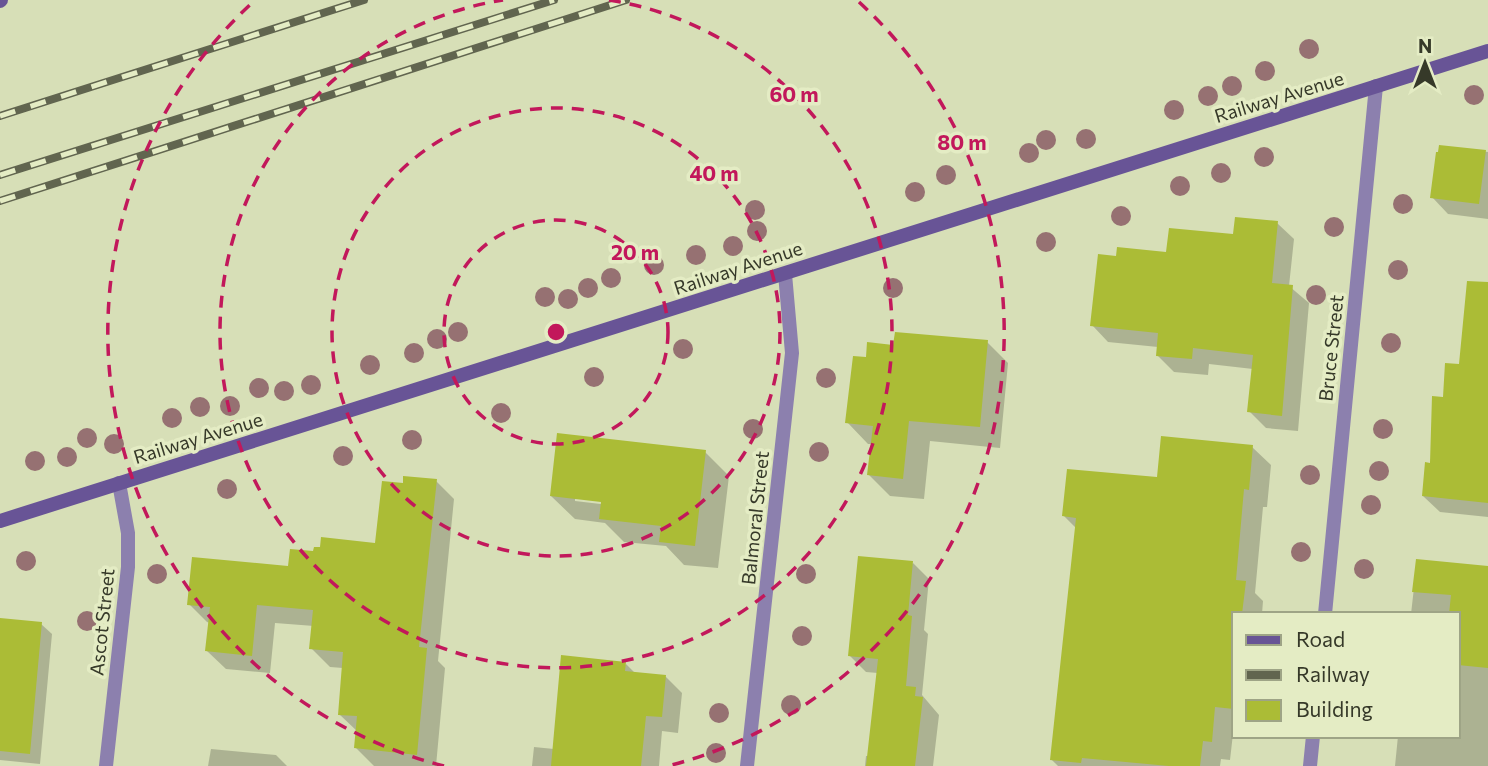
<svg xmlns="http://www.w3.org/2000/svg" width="1488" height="766" viewBox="0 0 1488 766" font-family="Commissioner,sans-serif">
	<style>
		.shadow { fill: #0003; fill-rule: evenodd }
		.building { fill: #abbc36 }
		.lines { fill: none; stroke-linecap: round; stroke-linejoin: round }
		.street { stroke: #8c80ae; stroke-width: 14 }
		.secondary { stroke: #685496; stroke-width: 14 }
		.rail-casing { stroke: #61654f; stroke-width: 8 }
		.rail { stroke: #e4ecc4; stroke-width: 5; stroke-dasharray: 16; stroke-linecap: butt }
		.tree { fill: #967172 }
		.ring { fill: none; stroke: #c2185b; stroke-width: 3.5; stroke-dasharray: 12 9 }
		.labels { text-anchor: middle; stroke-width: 7; stroke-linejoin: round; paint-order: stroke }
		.street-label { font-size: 19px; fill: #363929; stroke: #e4ecc4 }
		.centre { fill: #c2185b; stroke: #e4ecc4; stroke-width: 3.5 }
		.ring-label { font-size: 21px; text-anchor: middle; font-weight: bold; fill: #c2185b; stroke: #e4ecc4; stroke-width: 7; stroke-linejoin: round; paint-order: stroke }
	</style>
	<rect width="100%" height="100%" fill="#d7dfb7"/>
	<g class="shadow">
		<path d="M1441,146L1488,152V219L1448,214L1432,197Z"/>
		<path d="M1277,223L1294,239L1289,286L1309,303L1298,431L1266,428L1249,411L1253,369L1209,364L1208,375L1174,372L1157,355L1158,347L1108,342L1092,325L1118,258L1168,254Z"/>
		<path d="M1488,340V517L1440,512L1423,496L1444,398L1460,366Z"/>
		<path d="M987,342L1008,363L1000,448L930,441L924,499L890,496L869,475L873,444H868L847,422L867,359L895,347Z"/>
		<path d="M1252,447L1271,465L1267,507H1263L1255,593L1263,601L1262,614H1234V725L1230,760L1221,759L1220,766H1058L1051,759L1076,528L1064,516L1159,479Z"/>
		<path d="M705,452L729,476L718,568L684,565L666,546L624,542L605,523L575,519L551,496ZM575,497L610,501L609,505L575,501Z"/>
		<path d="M436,481L454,499L438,661L445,668L436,766H374L356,748L358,732L339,714L343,668L330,667L311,648L314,626L275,623L270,673L226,669L207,651L210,623L207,622L189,604L290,568L315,553L377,544L404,485Z"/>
		<path d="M1417,561L1488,568V766H1395L1398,736H1458V614H1411Z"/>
		<path d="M913,563L929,579L924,630L928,634L922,695L939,715L933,766H865L866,756H869L878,673L866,672L850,656Z"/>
		<path d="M0,620L41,624L52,634L40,764L0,760Z"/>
		<path d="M626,664L636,674L666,677L682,693L678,733L662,731L659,766H532L534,747L554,749Z"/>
		<path d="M211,749L276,755L287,766H208Z"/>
	</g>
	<g class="building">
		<path d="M1439,145L1486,150L1479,204L1430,198L1436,152H1438Z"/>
		<path d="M1235,217L1278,221L1272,283L1293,285L1282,416L1247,412L1253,355L1193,348L1192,359L1156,356L1158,333L1090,326L1098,254L1116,256L1117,247L1166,252L1169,228L1233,234Z"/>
		<path d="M1467,281L1488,282V503L1422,496L1425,462L1430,463L1432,396L1443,397L1445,363L1459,364Z"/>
		<path d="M895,332L988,340L980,427L909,421L903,479L867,475L873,426L845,423L853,356L866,357L867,342L893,345Z"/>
		<path d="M557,433L706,450L695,546L659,542L661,526L599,519L601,502L550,496Z"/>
		<path d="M1161,436L1253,445L1249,490L1244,489L1236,580L1246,581L1242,614H1234V709L1215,707L1212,742L1203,741L1200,766H1169L1082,758L1081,763L1050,760L1076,518L1062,516L1067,469L1157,477Z"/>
		<path d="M403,476L437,479L419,647L427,648L417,755L354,748L357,716L338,715L343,652L309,649L313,610L257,605L252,656L205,651L210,607L187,605L192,557L288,566L290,549L313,551L314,547H320L321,537L375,543L382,481L403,483Z"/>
		<path d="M858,556L913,561L908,615L912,616L906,686L916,687L915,696L923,697L915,766H866L878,659L848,656Z"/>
		<path d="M1416,559L1488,566V668L1458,665V614H1449L1451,595L1412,592Z"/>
		<path d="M0,618L42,622L30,754L0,751Z"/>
		<path d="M561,655L626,662L625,671L666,675L662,717L646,716L641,766H551Z"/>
	</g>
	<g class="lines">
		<g class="street">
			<path d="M1325,614L1376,86"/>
			<path d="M106,766L128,567V533L119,483"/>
			<path d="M747,766L792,353L785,274"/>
			<path d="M1310,766L1313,736"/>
		</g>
		<g class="secondary">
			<path d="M0,1L1,0"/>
			<path d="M0,521L1488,51"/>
		</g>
		<g class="rail-casing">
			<g id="rail">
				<path d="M0,116L364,0"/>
				<path d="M0,175L554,0"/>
				<path d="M0,201L626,0"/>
			</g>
		</g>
		<use href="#rail" class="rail"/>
	</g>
	<g class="tree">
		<circle cx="1309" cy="49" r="10"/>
		<circle cx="1265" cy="71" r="10"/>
		<circle cx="1232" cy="86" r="10"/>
		<circle cx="1474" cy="95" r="10"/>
		<circle cx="1208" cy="96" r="10"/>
		<circle cx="1174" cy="110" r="10"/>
		<circle cx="1086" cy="139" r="10"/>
		<circle cx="1046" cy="140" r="10"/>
		<circle cx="1029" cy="153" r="10"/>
		<circle cx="1264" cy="157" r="10"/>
		<circle cx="1221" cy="173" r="10"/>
		<circle cx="946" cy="175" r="10"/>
		<circle cx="1180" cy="186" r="10"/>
		<circle cx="915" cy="192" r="10"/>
		<circle cx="1403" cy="204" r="10"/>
		<circle cx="755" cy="210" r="10"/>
		<circle cx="1121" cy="216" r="10"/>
		<circle cx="1334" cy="227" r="10"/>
		<circle cx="757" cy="231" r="10"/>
		<circle cx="1046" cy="242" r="10"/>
		<circle cx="733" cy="246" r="10"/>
		<circle cx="696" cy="255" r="10"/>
		<circle cx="654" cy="265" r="10"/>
		<circle cx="1398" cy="270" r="10"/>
		<circle cx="611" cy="278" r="10"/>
		<circle cx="588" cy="288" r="10"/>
		<circle cx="893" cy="288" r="10"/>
		<circle cx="1316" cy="295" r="10"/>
		<circle cx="545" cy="297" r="10"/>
		<circle cx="568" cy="299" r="10"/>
		<circle cx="458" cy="332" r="10"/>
		<circle cx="437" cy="339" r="10"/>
		<circle cx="1391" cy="343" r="10"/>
		<circle cx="683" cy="349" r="10"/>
		<circle cx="414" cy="353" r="10"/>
		<circle cx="370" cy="365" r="10"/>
		<circle cx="594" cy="377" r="10"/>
		<circle cx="826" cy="378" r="10"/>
		<circle cx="311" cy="385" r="10"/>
		<circle cx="259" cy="388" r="10"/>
		<circle cx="284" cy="391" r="10"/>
		<circle cx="230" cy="406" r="10"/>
		<circle cx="200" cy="407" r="10"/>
		<circle cx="501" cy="413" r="10"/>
		<circle cx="172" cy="418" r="10"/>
		<circle cx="753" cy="429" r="10"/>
		<circle cx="1383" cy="429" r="10"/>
		<circle cx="87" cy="438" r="10"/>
		<circle cx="412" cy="440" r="10"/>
		<circle cx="114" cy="444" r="10"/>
		<circle cx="819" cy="452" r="10"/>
		<circle cx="343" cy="456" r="10"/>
		<circle cx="67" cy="457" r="10"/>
		<circle cx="35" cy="461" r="10"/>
		<circle cx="1379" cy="471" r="10"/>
		<circle cx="1310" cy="475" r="10"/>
		<circle cx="227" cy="489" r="10"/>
		<circle cx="1371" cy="505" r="10"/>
		<circle cx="1301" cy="552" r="10"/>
		<circle cx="26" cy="561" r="10"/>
		<circle cx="1364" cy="569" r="10"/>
		<circle cx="157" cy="574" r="10"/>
		<circle cx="806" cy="574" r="10"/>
		<circle cx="87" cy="621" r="10"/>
		<circle cx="802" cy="636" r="10"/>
		<circle cx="791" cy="705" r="10"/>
		<circle cx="719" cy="713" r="10"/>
		<circle cx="716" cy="753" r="10"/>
	</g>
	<g class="ring">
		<circle cx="556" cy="332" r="112"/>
		<circle cx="556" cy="332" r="224"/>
		<path d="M609 0A336 336 0 1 1 503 0"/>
		<path d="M444 766A448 448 0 0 1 253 2M859 2A448 448 0 0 1 668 766"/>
	</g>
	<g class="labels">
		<g class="street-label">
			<text transform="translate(1279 97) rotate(-17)" y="7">Railway Avenue</text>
			<text transform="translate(738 268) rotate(-18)" y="7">Railway Avenue</text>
			<text transform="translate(1331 348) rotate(-84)" y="7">Bruce Street</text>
			<text transform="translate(198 438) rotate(-17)" y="7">Railway Avenue</text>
			<text transform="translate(755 518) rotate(-84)" y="7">Balmoral Street</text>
			<text transform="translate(102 622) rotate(-84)" y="7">Ascot Street</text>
		</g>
	</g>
	<circle cx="556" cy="332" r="10" class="centre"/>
	<g class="ring-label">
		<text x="794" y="102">60 m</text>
		<text x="962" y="150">80 m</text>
		<text x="714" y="181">40 m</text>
		<text x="635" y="260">20 m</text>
	</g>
	<rect x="1232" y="612" width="228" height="126" fill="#e4ecc4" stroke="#9ea486" stroke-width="2"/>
	<rect x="1246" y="635" width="35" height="10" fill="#685496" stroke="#9ea486" stroke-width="2"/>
	<text x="1296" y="647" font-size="21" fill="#363929">Road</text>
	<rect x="1246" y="670" width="35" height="10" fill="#61654f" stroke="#9ea486" stroke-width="2"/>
	<text x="1296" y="682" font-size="21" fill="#363929">Railway</text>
	<rect x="1246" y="700" width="35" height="21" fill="#abbc36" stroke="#9ea486" stroke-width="2"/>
	<text x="1296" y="717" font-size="21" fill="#363929">Building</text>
	<g transform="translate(1425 63)" stroke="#e4ecc4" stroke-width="5" paint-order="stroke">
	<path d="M0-5L12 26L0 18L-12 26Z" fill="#363929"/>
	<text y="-10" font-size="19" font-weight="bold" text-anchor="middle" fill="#363929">N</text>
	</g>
</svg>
